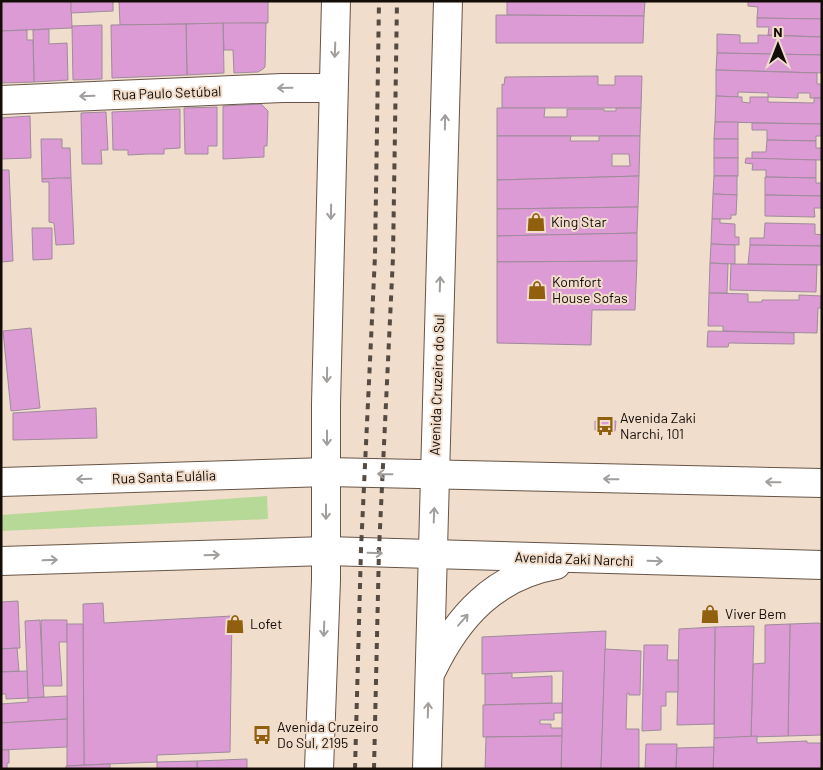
<svg xmlns="http://www.w3.org/2000/svg" width="823" height="770" viewBox="0 0 823 770" font-family="Barlow,sans-serif">
	<style>
		.green { fill: #b7d998 }
		.building { fill: #dc9bd4; stroke: #9e8b9b; fill-rule: evenodd }
		.lines { fill: none; stroke-linecap: round; stroke-linejoin: round }
		.street-casing { stroke: #665546; stroke-width: 30 }
		.primary-casing { stroke: #665546; stroke-width: 30 }
		.street { stroke: #fff; stroke-width: 28 }
		.primary { stroke: #fff; stroke-width: 28 }
		.rail { stroke: #564b42; stroke-width: 4; stroke-dasharray: 6 6; stroke-linecap: butt }
		.oneway { stroke: #a19e9c }
		.labels { text-anchor: middle; stroke-width: 4; stroke-linejoin: round; paint-order: stroke }
		.street-label { font-size: 14px; fill: #130c07; stroke: #f1ddcc }
		.poi-label { font-size: 14px; fill: #130c07; stroke: #f1ddcc; text-anchor: start }
	</style>
	<rect width="100%" height="100%" fill="#f1ddcc"/>
	<path class="green" d="M267,496L268,519L1,531V515Z"/>
	<g class="building">
		<path d="M1,1H71L72,28L1,31Z"/>
		<path d="M71,1H113V11L71,13Z"/>
		<path d="M119,1H268V23L120,25Z"/>
		<path d="M507,1H645L644,16L507,15Z"/>
		<path d="M748,1H822V19L757,18L758,7L748,6Z"/>
		<path d="M496,15L644,16L643,43H496Z"/>
		<path d="M757,18L822,19V37L768,35L769,27H757Z"/>
		<path d="M223,23H266L265,67L263,69L258,72L234,73L233,50H224Z"/>
		<path d="M223,23L224,73L187,75L186,24Z"/>
		<path d="M186,24L187,75L112,78L111,25Z"/>
		<path d="M102,25V79L73,80L72,26Z"/>
		<path d="M49,29V44L67,43L68,80L34,82L33,30Z"/>
		<path d="M27,30V40H33L34,82L1,83V31Z"/>
		<path d="M717,34L740,35V43H758V35L822,37V55L717,53Z"/>
		<path d="M717,53L822,55V73L716,70Z"/>
		<path d="M716,70L817,73V84H822V98H810V93H798V98L768,97V93L738,92V97L716,96Z"/>
		<path d="M598,76V85H615V76H642L641,108H502V84L504,85L505,77Z"/>
		<path d="M716,96L742,97V102L750,103V97H768V102L814,103V98H822V124L715,122Z"/>
		<path d="M261,104L268,111L267,146H264V157L223,159V106Z"/>
		<path d="M217,107V146H208V154H185L184,108Z"/>
		<path d="M497,108H545L544,117H567V109H604V111H616V108H641L640,136H497Z"/>
		<path d="M180,109V148L164,149V154H147L128,155V150H113L112,112Z"/>
		<path d="M106,112L108,150H101L102,164H82L81,113Z"/>
		<path d="M30,116L31,158L1,159V118Z"/>
		<path d="M715,122H738V139H714Z"/>
		<path d="M752,123L822,124V136H816V141L767,140V130H752Z"/>
		<path d="M497,136H571L570,141H599V136H640L639,176L497,180ZM612,154H629L630,166H612Z"/>
		<path d="M41,139H62V148H70L71,178L42,179Z"/>
		<rect x="714" y="139" width="24" height="19"/>
		<path d="M767,140L816,141V148H822V160L752,159V152H766Z"/>
		<rect x="714" y="158" width="24" height="18"/>
		<path d="M746,158L816,160V178L766,177V170H752L753,164L745,163Z"/>
		<path d="M1,170H9L13,261L1,262Z"/>
		<path d="M639,176L638,207L497,209V180Z"/>
		<path d="M714,176H737V195L713,194Z"/>
		<path d="M765,177L816,178V183H822V196L765,195Z"/>
		<path d="M58,178H71L74,244L56,245L54,223L49,222V182H42V179Z"/>
		<path d="M713,194L737,195L736,215H731V219H712Z"/>
		<path d="M765,195L822,196V208H814L815,217L765,216Z"/>
		<path d="M638,207L637,233L497,236V209Z"/>
		<path d="M712,219H720V223L735,224V237H739V245L711,244Z"/>
		<path d="M765,223L815,224V234L822,235V246L750,245V238H764Z"/>
		<path d="M32,228H52V259L33,260Z"/>
		<path d="M637,233V261L497,262V236Z"/>
		<path d="M711,244L735,245V264L710,263Z"/>
		<path d="M750,245L822,246V265L748,264Z"/>
		<path d="M637,261L635,310H592L591,345L497,343V262Z"/>
		<path d="M710,263L728,264L727,293H709Z"/>
		<path d="M731,264L817,265L816,292L730,290Z"/>
		<path d="M709,293L748,294V302H762V300H799V295L822,296L821,308H818L817,333L723,331V326H708Z"/>
		<path d="M31,328L40,408L11,411L3,331Z"/>
		<path d="M708,331L794,333V344L729,343L728,347H707Z"/>
		<path d="M96,408L97,438L13,440V413Z"/>
		<path d="M595,421H616L615,431L595,430Z"/>
		<path d="M18,601L20,648L1,649V602Z"/>
		<path d="M103,603L104,623L232,616L230,752L157,755V762L84,765L83,604Z"/>
		<path d="M40,620L44,697L28,698L25,621Z"/>
		<path d="M41,620H67V642H59L62,686H43Z"/>
		<path d="M819,623L822,625V735L788,736L790,624Z"/>
		<path d="M67,624H83L84,765L67,766Z"/>
		<path d="M790,624L788,736L751,737L753,664L765,663V625Z"/>
		<path d="M754,626L751,737L714,738L715,627Z"/>
		<path d="M715,627L714,724L677,725L679,629Z"/>
		<path d="M606,631L601,769H561L563,671L482,674V637Z"/>
		<path d="M644,645H668L667,660H678V692H666V706H661V730L642,731Z"/>
		<path d="M17,648L19,671L1,672V649Z"/>
		<path d="M605,649L641,651L640,695H629V693H627L626,729H639V769H601Z"/>
		<path d="M27,671L28,698L6,699V694H1V672Z"/>
		<path d="M512,673V678L552,676V703L485,705V674Z"/>
		<path d="M67,696V719L1,723V704L28,702V698Z"/>
		<path d="M562,703V713H554V720H540V724H551V728H562V736L483,737V705Z"/>
		<path d="M67,719V747L1,750V723Z"/>
		<path d="M562,736L561,769H485L486,737Z"/>
		<path d="M757,736V743L807,741V743H822V769H713L714,738Z"/>
		<path d="M646,744H677L676,769H645Z"/>
		<path d="M714,747L713,769H676L677,748Z"/>
		<path d="M1,750H9V763H7V769H1Z"/>
		<path d="M247,759V769H197V761Z"/>
		<path d="M197,761V769H157V762Z"/>
		<path d="M110,764V769H66V766Z"/>
	</g>
	<g class="lines">
		<g class="street-casing">
			<path id="street" d="M1,100L282,88H333"/>
		</g>
		<g class="primary-casing">
			<g id="primary">
				<path d="M1,482L327,472L822,483"/>
				<path d="M1,561L326,551L822,565"/>
				<path d="M432,670C458,616 495,576 556,565"/>
				<path d="M319,769L326,580V404L336,1"/>
				<path d="M427,769L448,1"/>
			</g>
		</g>
		<use href="#street" class="street"/>
		<use href="#primary" class="primary"/>
		<g class="rail">
			<path d="M355,769L361,549L375,256L379,1"/>
			<path d="M374,769L379,549L393,257L397,1"/>
		</g>
	</g>
	<defs><path id="oneway-shaft" d="M-6 0H5M1.5-3L5.5 0L1.5 3" fill="none" stroke-width="1.6" stroke-linecap="round" stroke-linejoin="round" transform="scale(1.25)"/></defs>
	<g class="oneway">
		<use href="#oneway-shaft" transform="translate(335 50) rotate(92)"/>
		<use href="#oneway-shaft" transform="translate(285 88) rotate(179)"/>
		<use href="#oneway-shaft" transform="translate(87 96) rotate(178)"/>
		<use href="#oneway-shaft" transform="translate(445 122) rotate(-89)"/>
		<use href="#oneway-shaft" transform="translate(331 212) rotate(91)"/>
		<use href="#oneway-shaft" transform="translate(440 284) rotate(-88)"/>
		<use href="#oneway-shaft" transform="translate(327 375) rotate(91)"/>
		<use href="#oneway-shaft" transform="translate(327 438) rotate(90)"/>
		<use href="#oneway-shaft" transform="translate(385 474) rotate(-179)"/>
		<use href="#oneway-shaft" transform="translate(84 479) rotate(178)"/>
		<use href="#oneway-shaft" transform="translate(611 479) rotate(-179)"/>
		<use href="#oneway-shaft" transform="translate(773 482) rotate(-179)"/>
		<use href="#oneway-shaft" transform="translate(326 512) rotate(90)"/>
		<use href="#oneway-shaft" transform="translate(434 515) rotate(-88)"/>
		<use href="#oneway-shaft" transform="translate(375 553) rotate(2)"/>
		<use href="#oneway-shaft" transform="translate(212 555) rotate(-2)"/>
		<use href="#oneway-shaft" transform="translate(50 560) rotate(-2)"/>
		<use href="#oneway-shaft" transform="translate(655 561) rotate(2)"/>
		<use href="#oneway-shaft" transform="translate(463 620) rotate(-49)"/>
		<use href="#oneway-shaft" transform="translate(324 629) rotate(92)"/>
		<use href="#oneway-shaft" transform="translate(428 710) rotate(-88)"/>
	</g>
	<defs>
		<g id="shop-bare" transform="scale(1.5)"><path d="M-5-2.5h2.3a2.7 3.5 0 0 1 5.4 0H5L5.5 6h-11ZM-1.5-2.5h3a1.5 2.3 0 0 0-3 0Z" fill="#91600e" stroke="#f1ddcc" stroke-width="2.5" paint-order="stroke"/></g>
		<g id="bus-bare" transform="scale(1.5)"><path d="M-5-6H5V4H4V6H2V4H-2V6H-4V4H-5ZM-3.5-4V0h7V-4ZM-3.5 1.2v1.5H-2V1.2ZM2 1.2v1.5H3.5V1.2Z" fill="#91600e" stroke="#f1ddcc" stroke-width="2.5" paint-order="stroke"/></g>
	</defs>
	<g fill-rule="evenodd">
		<use href="#shop-bare" x="536" y="222"/>
		<use href="#shop-bare" x="537" y="290"/>
		<use href="#bus-bare" x="605" y="426"/>
		<use href="#shop-bare" x="710" y="614"/>
		<use href="#shop-bare" x="235" y="624"/>
		<use href="#bus-bare" x="262" y="735"/>
	</g>
	<g class="labels">
		<g class="street-label">
			<text transform="translate(167 93) rotate(-2)" y="5">Rua Paulo Setúbal</text>
			<text transform="translate(437 385) rotate(-88)" y="5">Avenida Cruzeiro do Sul</text>
			<text transform="translate(164 477) rotate(-2)" y="5">Rua Santa Eulália</text>
			<text transform="translate(574 559) rotate(2)" y="5">Avenida Zaki Narchi</text>
		</g>
		<g class="poi-label">
			<text x="551" y="227">King Star</text>
			<text x="552" y="287">Komfort<tspan x="552" dy="16">House Sofas</tspan></text>
			<text x="620" y="423">Avenida Zaki<tspan x="620" dy="16">Narchi, 101</tspan></text>
			<text x="725" y="619">Viver Bem</text>
			<text x="250" y="629">Lofet</text>
			<text x="277" y="732">Avenida Cruzeiro<tspan x="277" dy="16">Do Sul, 2195</tspan></text>
		</g>
	</g>
	<rect width="823" height="770" fill="none" stroke="#130c07" stroke-width="5"/>
	<g transform="translate(778 45)" stroke="#f1ddcc" stroke-width="4" paint-order="stroke">
	<path d="M0-4L9 19L0 12L-9 19Z" fill="#130c07"/>
	<text y="-8" font-size="14" font-weight="bold" text-anchor="middle" fill="#130c07">N</text>
	</g>
</svg>
